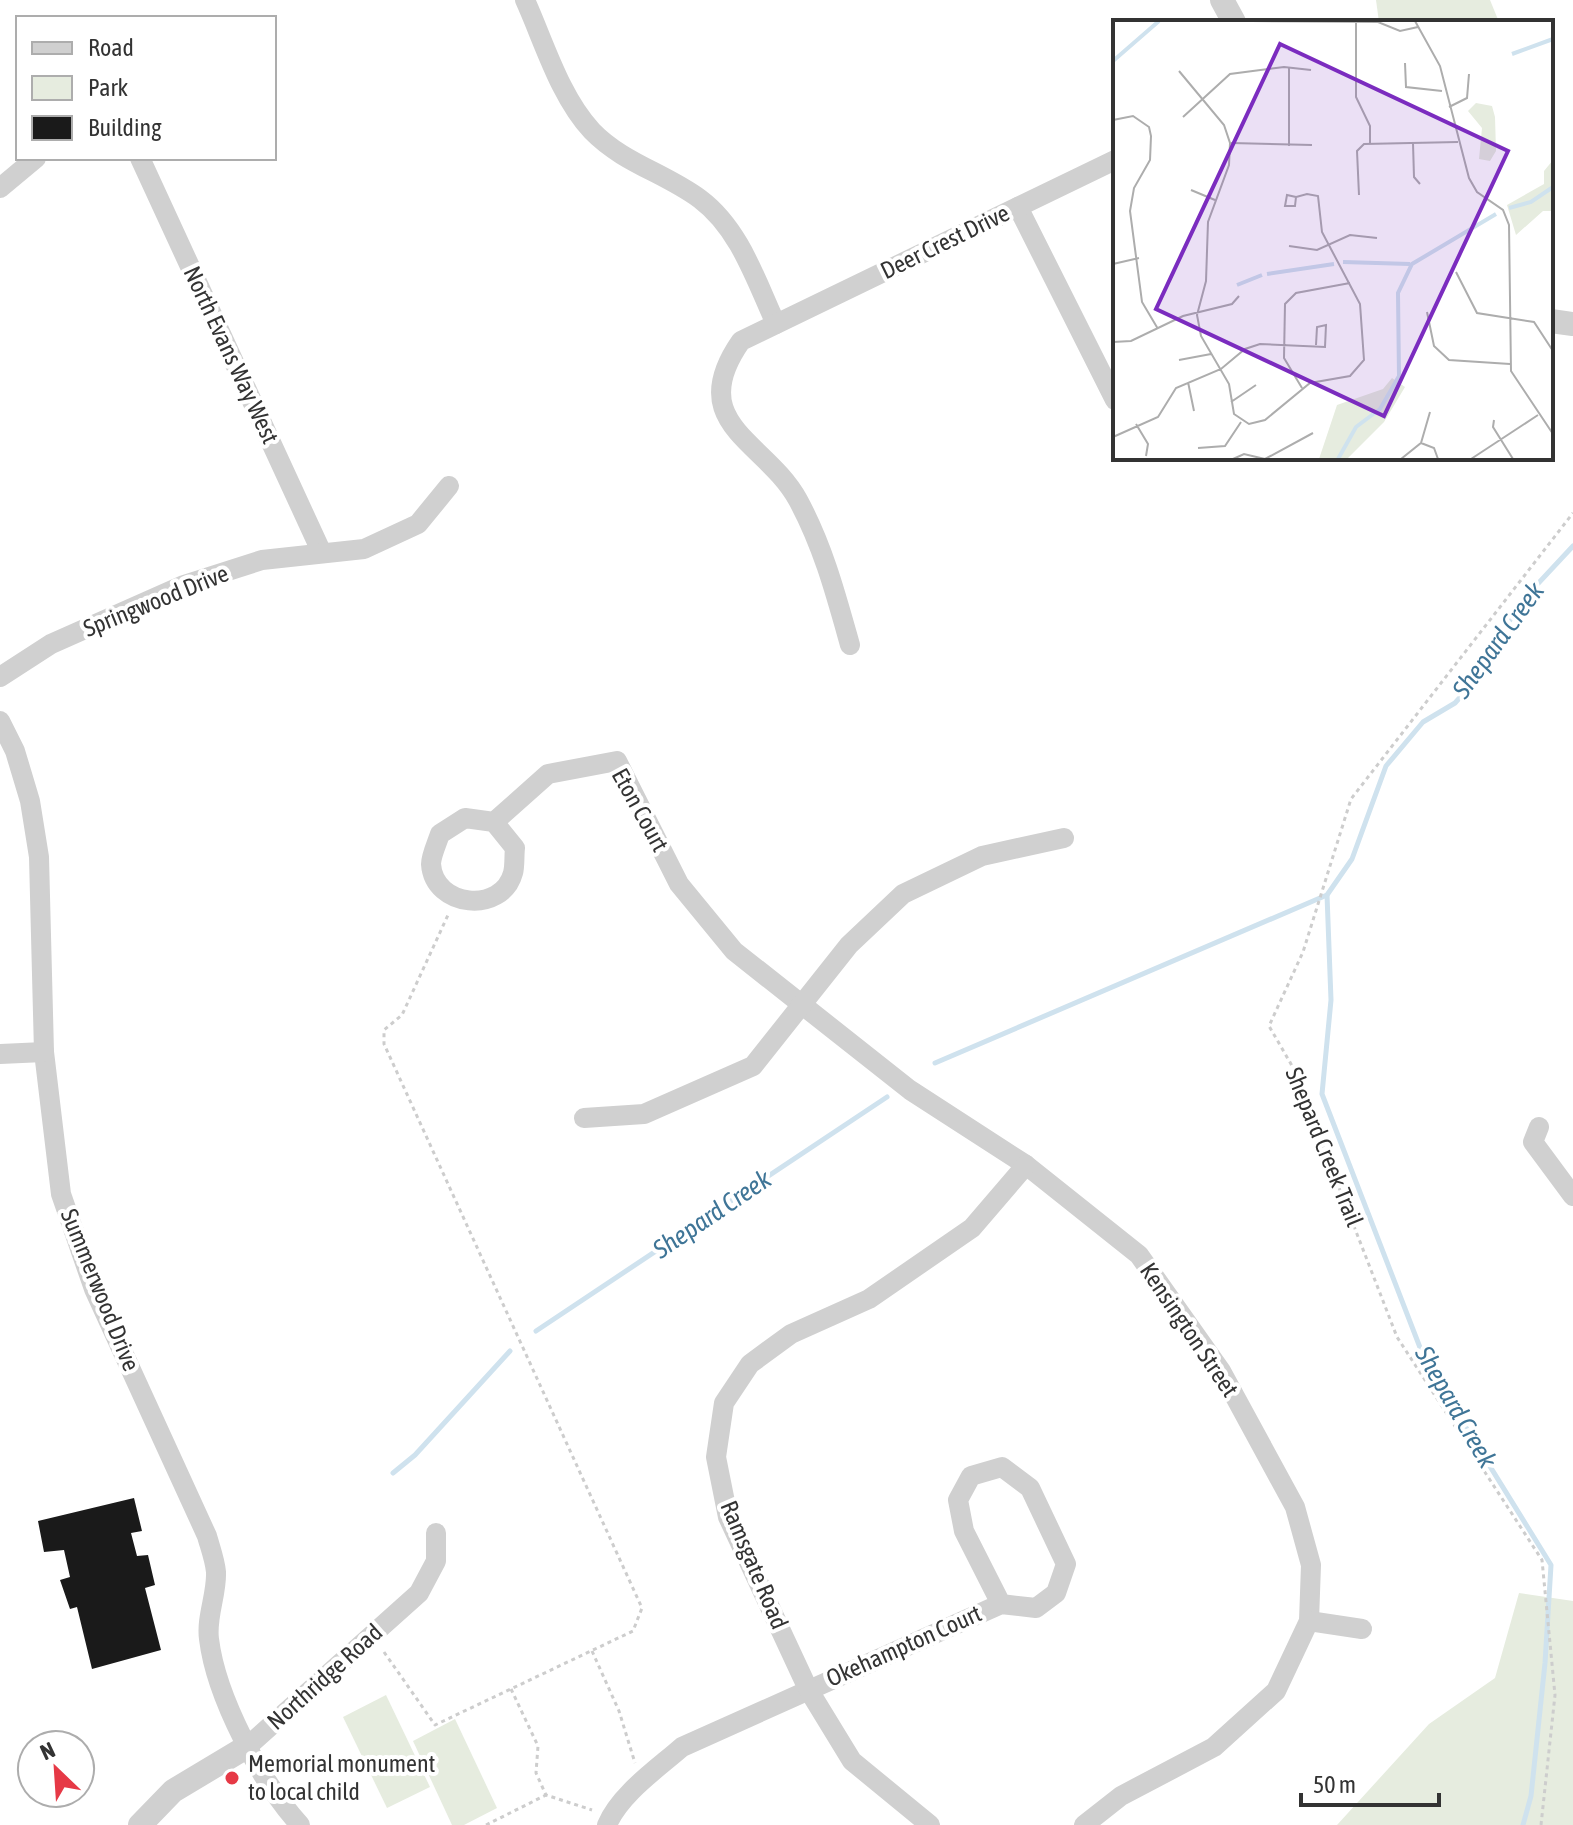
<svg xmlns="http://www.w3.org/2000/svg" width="1573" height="1825" viewBox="0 0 1573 1825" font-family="'Asap Condensed',sans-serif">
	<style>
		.green { fill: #e6ecdf }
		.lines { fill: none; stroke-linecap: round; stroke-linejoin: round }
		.stream { stroke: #cfe2ee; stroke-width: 5 }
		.building { fill: #1a1a1a }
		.path { stroke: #cdcdcd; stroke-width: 3; stroke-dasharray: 4 4; stroke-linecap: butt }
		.minor { stroke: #d0d0d0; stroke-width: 20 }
		.tertiary { stroke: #d0d0d0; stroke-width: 24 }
		.poi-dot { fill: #e63946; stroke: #fff; stroke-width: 3 }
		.labels { text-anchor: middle; stroke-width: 8; stroke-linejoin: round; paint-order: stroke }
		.street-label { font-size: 24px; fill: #333; stroke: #fff }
		.poi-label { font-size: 24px; fill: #333; stroke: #fff; text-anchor: start }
		.water-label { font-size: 26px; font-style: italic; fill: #3f7597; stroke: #fff }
		.inset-river { fill: none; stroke: #cfe2ee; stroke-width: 4 }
		.inset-road { fill: none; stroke: #adadad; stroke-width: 2 }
		.view { fill: #7b2cbf; fill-opacity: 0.15; stroke: #7b2cbf; stroke-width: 4 }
		.inset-edge { fill: none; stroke: #333; stroke-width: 4 }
	</style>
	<rect width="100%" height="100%" fill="#fff"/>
	<g class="green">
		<path d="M1376,0H1490L1499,22H1379Z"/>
		<path d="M1519,1593L1573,1601V1825H1337L1429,1724L1495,1678Z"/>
		<path d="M386,1695L430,1787L387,1808L343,1717Z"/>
		<path d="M455,1719L497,1808L464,1825H452L413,1741Z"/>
	</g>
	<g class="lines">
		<g class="stream">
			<path d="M1327,895L1331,1000L1322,1094L1426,1363L1551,1565L1545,1663L1531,1796L1523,1825"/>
			<path d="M935,1063L1327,895L1352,859L1386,766L1423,722L1455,703L1478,677L1519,604L1573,546"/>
			<path d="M536,1331L887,1097"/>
			<path d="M393,1473L415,1455L510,1351"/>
		</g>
	</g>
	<path class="building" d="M134,1498L142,1531L131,1533L137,1556L148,1555L155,1585L145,1588L161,1650L92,1669L77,1607L70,1609L60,1580L70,1577L64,1550L44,1552L38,1521Z"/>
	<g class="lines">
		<g class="path">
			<path d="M592,1651L619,1711L635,1763"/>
			<path d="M384,1652L435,1725L633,1631L642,1608L384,1044V1030L402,1015L448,915"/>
			<path d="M511,1689L538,1746L536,1773L546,1795L592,1810"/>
			<path d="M486,1825L546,1795"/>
			<path d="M1541,1825L1555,1695L1542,1560L1397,1337L1291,1064L1269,1026L1303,952L1351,799L1573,513"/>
		</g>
		<g class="minor">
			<path d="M525,0C544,42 560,97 592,131C623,163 665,173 700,199C740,229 756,281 776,324"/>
			<path d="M140,158L321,551"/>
			<path d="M0,188L36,158"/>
			<path d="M1018,207L1115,400"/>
			<path d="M850,645C836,595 823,546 798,500C766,441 683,424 741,341L1115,160"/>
			<path d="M0,677L51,644L184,585L262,560L364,549L418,524L449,486"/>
			<path d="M0,721L15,751L30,801L39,857L44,1052L61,1194L94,1289L207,1536C210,1547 215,1560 216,1572C217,1594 206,1617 209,1639C216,1697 261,1782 300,1825"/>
			<path d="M494,822L465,818L440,834C437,843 431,856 431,864C434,908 502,914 513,873C515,866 514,856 515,848L494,822L548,774L617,761L679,884L734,951L910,1090L1026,1165L1139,1255L1221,1371L1295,1507L1311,1565L1309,1621L1276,1691L1214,1747L1121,1796L1084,1825"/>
			<path d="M0,1054L44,1052"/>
			<path d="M584,1118L644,1114L753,1066L849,945L903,894L982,856L1064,838"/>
			<path d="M1539,1127L1533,1142L1573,1196"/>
			<path d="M1309,1621L1362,1629"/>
			<path d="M248,1746L419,1593L436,1561V1533"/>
			<path d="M607,1825C620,1794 657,1769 682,1747L1001,1604L1036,1608L1056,1593L1066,1564L1030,1488L1002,1467L971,1476L958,1500L964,1531L1001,1604"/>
			<path d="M930,1825L852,1761L808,1689L728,1517L716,1457L724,1403L750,1364L791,1334L869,1299L972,1228L1026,1165"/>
		</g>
		<g class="tertiary">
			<path d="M1222,0L1234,22"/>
			<path d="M1551,321L1573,324"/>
			<path d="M140,1825L173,1791L248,1746"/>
		</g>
	</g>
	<circle class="poi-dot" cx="232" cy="1778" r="8"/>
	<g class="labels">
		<g class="street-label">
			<text transform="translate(945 242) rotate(-26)" y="8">Deer Crest Drive</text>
			<text transform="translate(231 355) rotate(65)" y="8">North Evans Way West</text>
			<text transform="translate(156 601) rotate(-22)" y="8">Springwood Drive</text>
			<text transform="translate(640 810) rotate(61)" y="8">Eton Court</text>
			<text transform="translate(1324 1147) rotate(68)" y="8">Shepard Creek Trail</text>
			<text transform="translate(100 1290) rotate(68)" y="8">Summerwood Drive</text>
			<text transform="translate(1189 1330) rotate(56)" y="8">Kensington Street</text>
			<text transform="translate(754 1565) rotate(67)" y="8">Ramsgate Road</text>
			<text transform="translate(904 1646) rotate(-24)" y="8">Okehampton Court</text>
			<text transform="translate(325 1677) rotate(-42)" y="8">Northridge Road</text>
		</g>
		<g class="poi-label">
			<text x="248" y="1772">Memorial monument<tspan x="248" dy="28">to local child</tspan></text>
		</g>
		<g class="water-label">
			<text transform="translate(1498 640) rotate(-54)" y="9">Shepard Creek</text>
			<text transform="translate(712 1214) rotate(-34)" y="9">Shepard Creek</text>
			<text transform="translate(1456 1407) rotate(60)" y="9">Shepard Creek</text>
		</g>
	</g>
	<g transform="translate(1113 20)">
		<rect width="440" height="440" fill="#fff"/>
		<path d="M363,83L379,86L382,97L383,131L377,141L366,139L369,108L355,91ZM440,140V191H430L403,215L394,185L431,164V151ZM279,358L292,367L271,402L234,439H206L224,385L270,369Z" fill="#e6ecdf"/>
		<path class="inset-river" d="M399,34L440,19M0,41L46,1M396,188L418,182L440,167M230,242L297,244M154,254L221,244M124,265L149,255M225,439L243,407L267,389L286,356L285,273L299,244L383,194"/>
		<path class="inset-road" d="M139,1L265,2L287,11L305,7M302,1L327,46L356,158L364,172L390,190L396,205L398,351L440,414M243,2V77L257,106V124M292,43L293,67L329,71M66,51L111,105L117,123L116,145L95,202L93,261L84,295L88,316L116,364L121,394L136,404L152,400L197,363L237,356L251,340L247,284L209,212L205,176L194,174L183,177L182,186H172L174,175L183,177M336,87L354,78L356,54M70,97L117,54L171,47L198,50M0,100L20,96L36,107L38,116L37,140L21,168L17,191L29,282L45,309M118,123L199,125M300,123L301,157L307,164M176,126V47M78,170L102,180M246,175L244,131L251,124L345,122M176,226L204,230L237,215L264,218M0,244L26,238M343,252L364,293L421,302L440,331M314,292L321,326L336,340L397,344M0,322L18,321L70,296L119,284L126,276M66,340L98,334M75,362L81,391M189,368L171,338L172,284L183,273L237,263M118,382L143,365M381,400L380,407L400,439M23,404L35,424L33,436M0,417L45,397L63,368L108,349L132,329L147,324L212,327L213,305L204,307L203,325M308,423L317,392M85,428L112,426L128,402M120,439L131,434L152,439M152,439L200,413M288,439L308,423L321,428L325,439M358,439L425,395"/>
		<path class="view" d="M167,24L395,131L271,396L43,289Z"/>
		<rect width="440" height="440" class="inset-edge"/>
	</g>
	<rect x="16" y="16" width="260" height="144" fill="#ffffff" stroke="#adadad" stroke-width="2"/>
	<rect x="32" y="42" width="40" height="12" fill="#d0d0d0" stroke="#adadad" stroke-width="2"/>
	<text x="88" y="56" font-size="24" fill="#333333">Road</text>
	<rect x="32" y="76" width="40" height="24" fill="#e6ecdf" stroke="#adadad" stroke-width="2"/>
	<text x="88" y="96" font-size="24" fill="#333333">Park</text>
	<rect x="32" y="116" width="40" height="24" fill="#1a1a1a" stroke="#adadad" stroke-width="2"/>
	<text x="88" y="136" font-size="24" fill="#333333">Building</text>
	<g transform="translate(56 1769) rotate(335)"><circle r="38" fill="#ffffff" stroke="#adadad" stroke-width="2"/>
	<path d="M0-6L14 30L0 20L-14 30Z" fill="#e63946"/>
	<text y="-12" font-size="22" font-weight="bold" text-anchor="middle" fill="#333333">N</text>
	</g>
	<path d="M1301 1793v12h138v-12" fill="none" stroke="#333333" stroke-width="4"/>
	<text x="1313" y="1793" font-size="24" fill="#333333" stroke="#ffffff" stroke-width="6" paint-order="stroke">50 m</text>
</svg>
